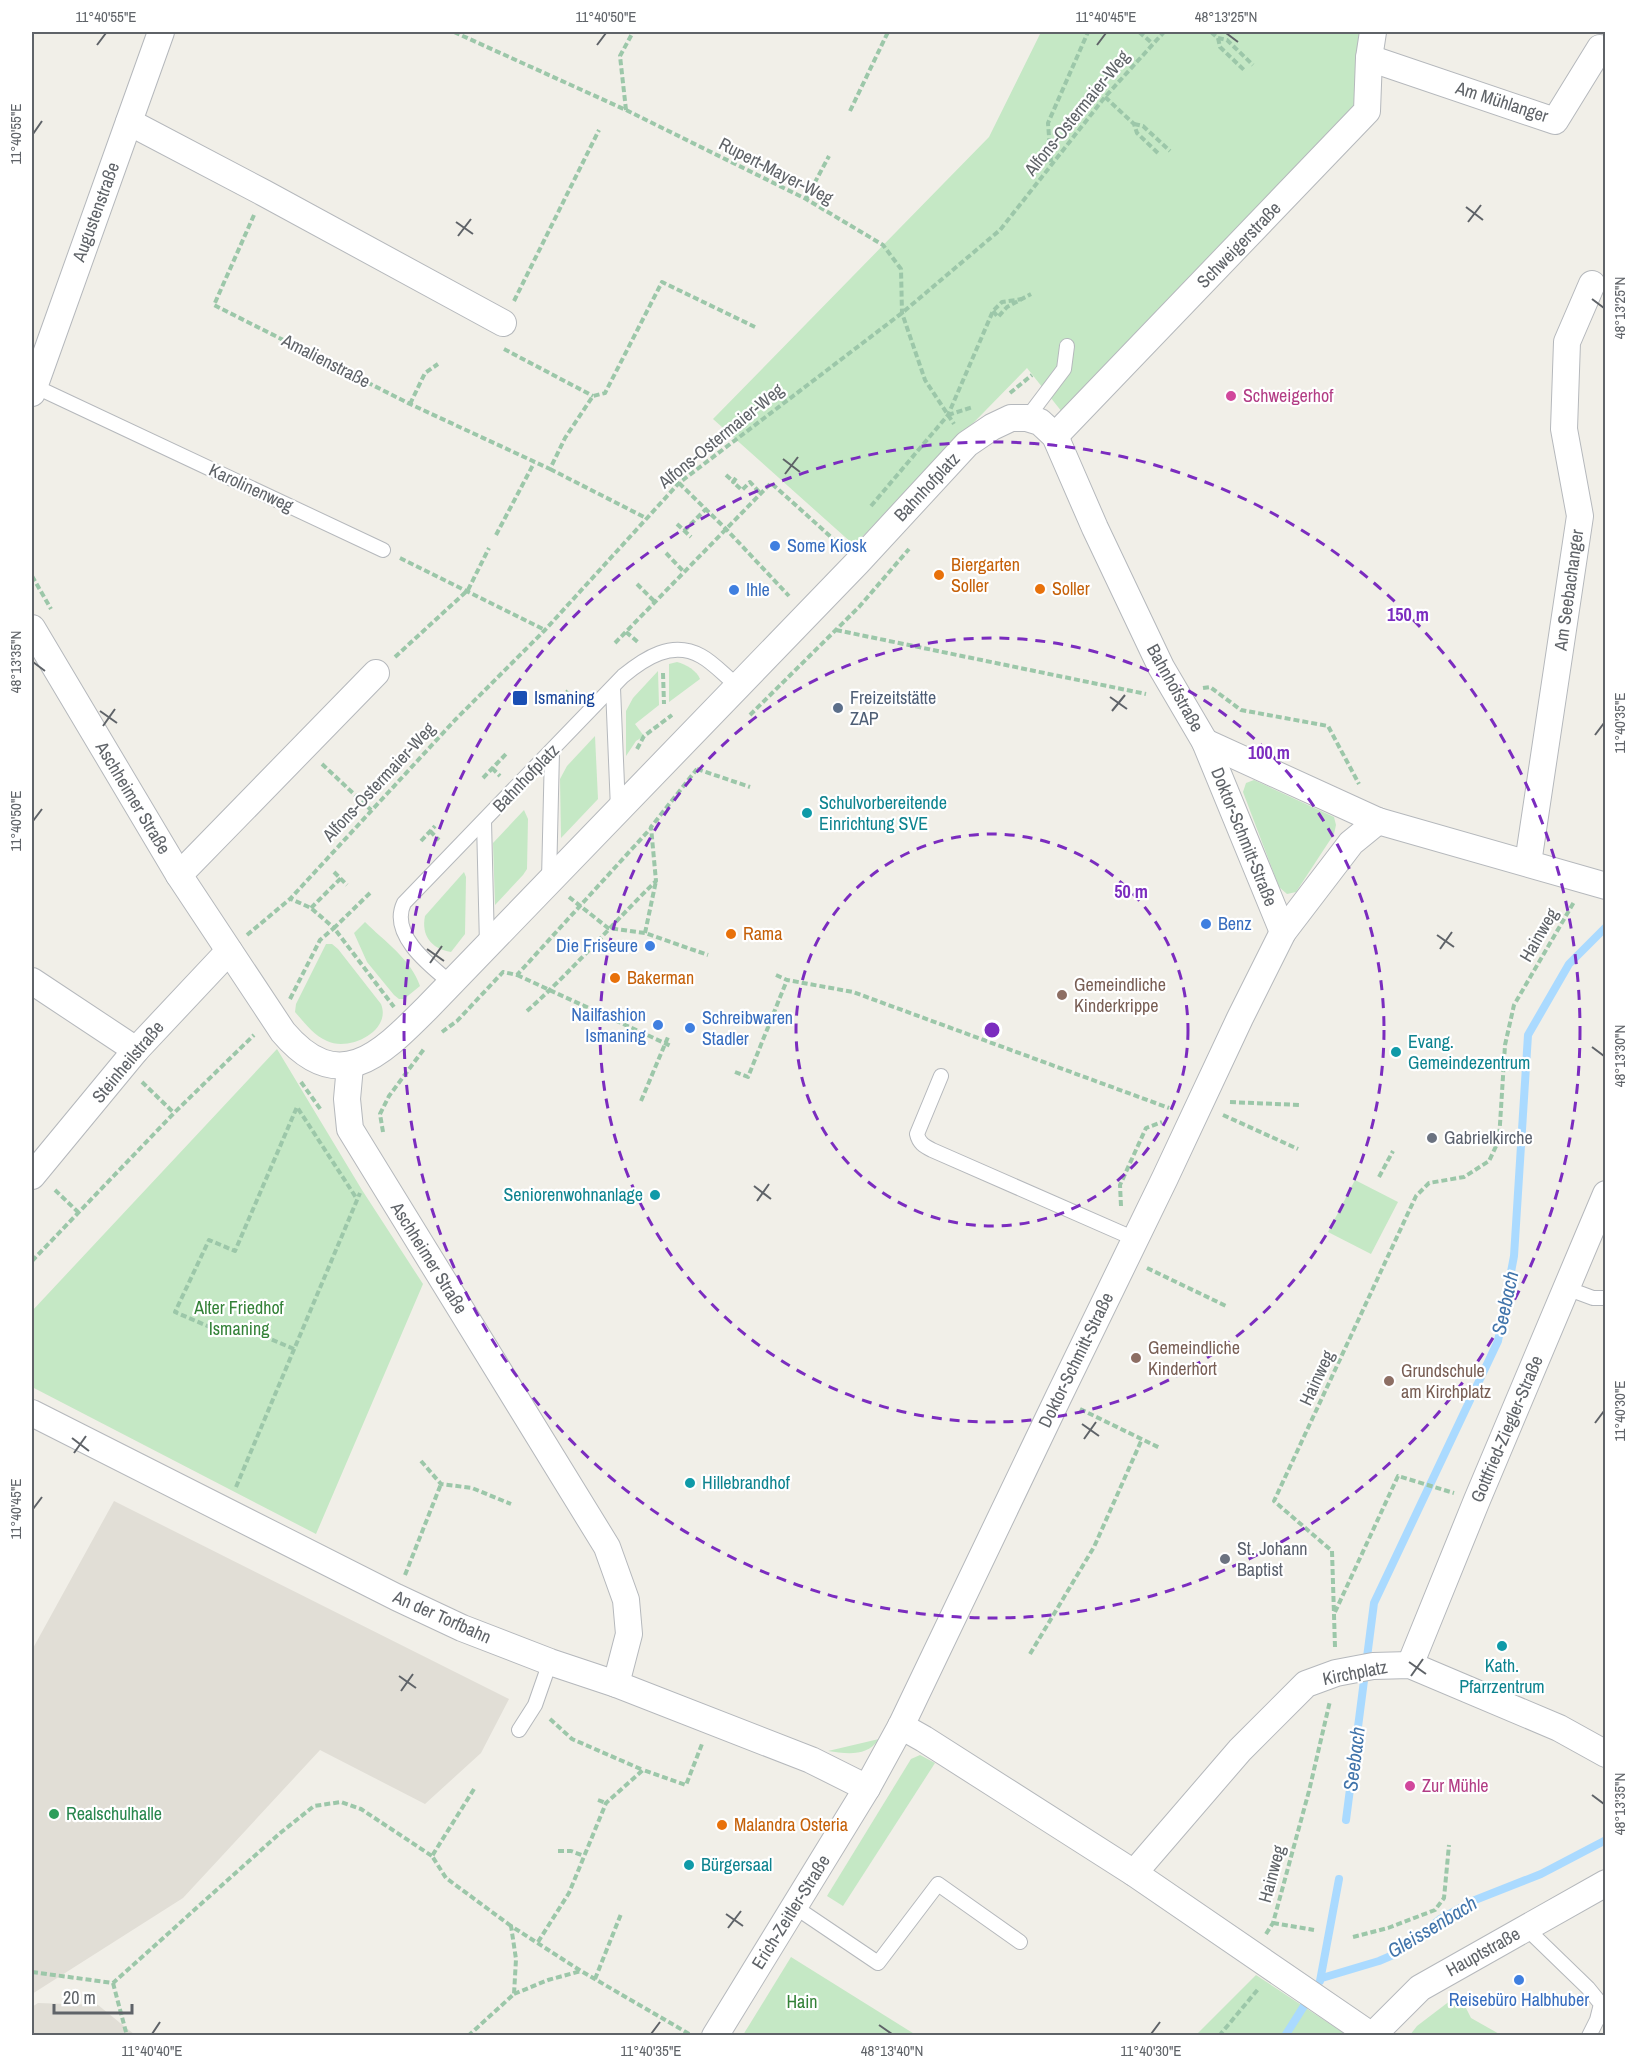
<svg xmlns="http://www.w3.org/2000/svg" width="1637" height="2067" viewBox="0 0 1637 2067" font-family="'Archivo Narrow',sans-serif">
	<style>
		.education { fill: #e1ded6 }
		.green { fill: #c5e8c5 }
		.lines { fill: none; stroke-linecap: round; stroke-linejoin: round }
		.stream { stroke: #aadaff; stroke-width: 8 }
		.service-casing { stroke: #b5b8bc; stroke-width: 16 }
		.minor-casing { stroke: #b5b8bc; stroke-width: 28 }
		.path { stroke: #9cc7a9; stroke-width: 4; stroke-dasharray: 6 3; stroke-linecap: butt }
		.service { stroke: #fff; stroke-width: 14 }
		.minor { stroke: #fff; stroke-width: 26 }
		.ticks { fill: none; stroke: #5f6368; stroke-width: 2 }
		.ring { fill: none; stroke: #7b2cbf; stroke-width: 3; stroke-dasharray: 10 8 }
		.hotel-dot { fill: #d1479c; stroke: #fff; stroke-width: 2 }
		.shop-dot { fill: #3f7fe0; stroke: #fff; stroke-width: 2 }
		.food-dot { fill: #e8710a; stroke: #fff; stroke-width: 2 }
		.transit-dot { fill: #1a4fb4; stroke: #fff; stroke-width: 2 }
		.service-dot { fill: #5c6f8a; stroke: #fff; stroke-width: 2 }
		.culture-dot { fill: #0f9aa8; stroke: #fff; stroke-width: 2 }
		.education-dot { fill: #8d6e63; stroke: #fff; stroke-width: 2 }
		.worship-dot { fill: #6b7280; stroke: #fff; stroke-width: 2 }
		.leisure-dot { fill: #2e9e5b; stroke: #fff; stroke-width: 2 }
		.labels { text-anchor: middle; stroke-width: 4.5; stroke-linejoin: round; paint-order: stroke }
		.street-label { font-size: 18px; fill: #5f6368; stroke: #fff }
		.hotel-label { font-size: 18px; fill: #b23c85; stroke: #fff; text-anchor: start }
		.shop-label { font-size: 18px; fill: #366cbe; stroke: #fff; text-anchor: start }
		.food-label { font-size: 18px; fill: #c56008; stroke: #fff; text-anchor: start }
		.transit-label { font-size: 18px; fill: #164399; stroke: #fff; text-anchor: start }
		.service-label { font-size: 18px; fill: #4e5e75; stroke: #fff; text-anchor: start }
		.culture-label { font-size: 18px; fill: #0d838f; stroke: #fff; text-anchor: start }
		.education-label { font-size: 18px; fill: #785e54; stroke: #fff; text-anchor: start }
		.worship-label { font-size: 18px; fill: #5b616d; stroke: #fff; text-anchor: start }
		.park-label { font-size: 18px; fill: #348238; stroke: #fff }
		.leisure-label { font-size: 18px; fill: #27864d; stroke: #fff; text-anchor: start }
		.water-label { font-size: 20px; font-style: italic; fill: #4174aa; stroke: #fff }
		.centre { fill: #7b2cbf; stroke: #fff; stroke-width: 3 }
		.ring-label { font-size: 18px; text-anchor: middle; font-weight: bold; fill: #7b2cbf; stroke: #fff; stroke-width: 4.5; stroke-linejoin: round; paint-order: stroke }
		.neatline { fill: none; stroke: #5f6368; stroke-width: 2 }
		.ticks-label { font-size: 15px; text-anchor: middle; fill: #5f6368 }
	</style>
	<rect width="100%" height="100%" fill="#f1efe8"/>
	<g class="education">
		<path d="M114,1501L509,1699L481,1753L425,1804L320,1750L183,1898L32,1994V1650Z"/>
		<path d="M38,2003L98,2005L135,2035L32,2036V2007Z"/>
	</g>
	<g class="green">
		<path d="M1041,32H1370L1367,111L1066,417L1027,368L854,545L713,419L989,137Z"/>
		<path d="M677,662C686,664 697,671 700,679L669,702V664Z"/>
		<path d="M658,671L659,705L635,724L644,736L636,741L626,756V711L633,698Z"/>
		<path d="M595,736L598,799L561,838L560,779L567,766Z"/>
		<path d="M1254,780L1334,817L1336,825L1334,834L1296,892L1287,894L1279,887L1243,792L1246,783Z"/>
		<path d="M524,810L528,819L527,869L523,875L495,905L493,843Z"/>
		<path d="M464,872L466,877L465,934L451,952C431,949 421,935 425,916Z"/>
		<path d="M365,922C384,941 411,959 420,986L404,999H399L394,995L367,962L354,933Z"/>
		<path d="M326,944H332L338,949L381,1004C392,1031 349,1052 327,1041C313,1035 304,1022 295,1012L296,1004Z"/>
		<path d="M277,1049L362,1190L423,1284L316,1534L32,1387V1311Z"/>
		<path d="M1355,1180L1398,1202L1371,1254L1328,1232Z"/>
		<path d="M879,1739C867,1757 847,1754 828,1751Z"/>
		<path d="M920,1755L935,1763L843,1906L827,1896L911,1759Z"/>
		<path d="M791,1957L916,2035H743Z"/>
		<path d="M1256,1975L1345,2034L1344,2035H1196Z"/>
		<path d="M1459,1994L1471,2018L1501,2035H1410L1417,2026Z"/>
	</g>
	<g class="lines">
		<g class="stream">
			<path d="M1346,1820L1374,1603L1498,1341L1514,1256L1528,1035L1569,964L1606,927"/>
			<path d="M1322,1978L1379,1961L1400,1952L1440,1919L1475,1900L1541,1874L1606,1840"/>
			<path d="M1320,1981L1339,1879"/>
			<path d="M1285,2036L1309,1998"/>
		</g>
		<g class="service-casing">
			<g id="service">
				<path d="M34,386L383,550"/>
				<path d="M1027,418L1064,369L1067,346"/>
				<path d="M613,688L618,809"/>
				<path d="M484,821L487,945"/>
				<path d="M549,880L552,751"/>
				<path d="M451,983C429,965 389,934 404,903L623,676C645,658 672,640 701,656C714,663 726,677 738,686"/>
				<path d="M941,1076L917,1134C919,1143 924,1146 932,1150L1135,1239"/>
				<path d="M1566,1288L1593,1298H1606"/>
				<path d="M519,1730L535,1705L550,1662"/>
				<path d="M795,1907L878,1963L938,1884L1020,1942"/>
				<path d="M1526,1928L1588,1988L1601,2004L1597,2020L1589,2036"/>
			</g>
		</g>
		<g class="minor-casing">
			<g id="minor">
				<path d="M1369,58L1555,121L1600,48"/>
				<path d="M129,122L264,193L503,323"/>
				<path d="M32,393L161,32"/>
				<path d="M1055,436L1367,111L1369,58L1373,32"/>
				<path d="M32,628L179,875L283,1032C339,1098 381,1054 428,1007L858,562L967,444L992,427L1011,418H1027L1040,422L1055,436L1095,528L1161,667L1205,742L1283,932"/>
				<path d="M1205,742L1378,821L1606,886"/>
				<path d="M1528,863L1580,516L1564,429L1567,342L1592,284"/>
				<path d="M179,875L376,673"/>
				<path d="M32,981L136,1050"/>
				<path d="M350,1066L347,1099L350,1129L607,1547L626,1600L629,1634L616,1684"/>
				<path d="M32,1176L136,1050L229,951"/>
				<path d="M32,1413L396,1597L462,1628L550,1662L616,1684L811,1760L867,1788"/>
				<path d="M1410,1665L1477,1500L1606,1194"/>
				<path d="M901,1726L924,1739L1134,1873L1372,2036"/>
				<path d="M1134,1873L1240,1750L1306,1684L1336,1673L1373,1666L1410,1665L1559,1728L1606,1754"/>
				<path d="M715,2036L867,1788L901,1726L1058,1398L1165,1178L1240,1018L1283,932L1351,843L1378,821"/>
				<path d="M1372,2036L1420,1988L1606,1883"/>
			</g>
		</g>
		<g class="path">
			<path d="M454,32L626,110L806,199L883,245L901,269L902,313L925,380L954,424"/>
			<path d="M1139,32L1152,43"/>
			<path d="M1211,32L1218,38L1227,40L1253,65"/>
			<path d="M1218,38L1220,47L1244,70"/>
			<path d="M1105,97L1134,124L1137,133L1160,155"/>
			<path d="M626,110L620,56L633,32"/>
			<path d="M850,111L888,32"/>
			<path d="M1134,124L1143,126L1170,151"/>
			<path d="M1051,162L1048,123L1088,32"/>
			<path d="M806,199L829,156"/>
			<path d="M254,215L214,305L410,404L550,469L565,438L593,396L605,393L662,282L755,327"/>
			<path d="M514,301L599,130"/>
			<path d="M993,311L998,317L1007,307L1031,294"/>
			<path d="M504,349L593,396"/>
			<path d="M1010,393L1032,375"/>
			<path d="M410,404L425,373L438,364"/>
			<path d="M948,415L973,407"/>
			<path d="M550,469L646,518"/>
			<path d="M726,475L735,483"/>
			<path d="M736,478L733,482L742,490L750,482L761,494"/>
			<path d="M679,483L726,529L789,596"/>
			<path d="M871,506L948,415L993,311L1002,302L1022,299"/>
			<path d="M677,524L691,537"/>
			<path d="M684,531L706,509"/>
			<path d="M496,535L534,463"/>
			<path d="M666,553L684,572"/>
			<path d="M400,558L545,630"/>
			<path d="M32,576L51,609"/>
			<path d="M637,584L655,602"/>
			<path d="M836,630L1146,694"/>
			<path d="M626,632L639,643"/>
			<path d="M615,643L771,483L840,545"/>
			<path d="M395,657L468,590L489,548"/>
			<path d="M663,673L664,704"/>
			<path d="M1203,688L1210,687L1241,710L1328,726L1359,784"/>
			<path d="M562,697L570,704"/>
			<path d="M554,705L568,691"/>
			<path d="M750,715L859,607L909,549"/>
			<path d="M637,749L644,736L672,715"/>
			<path d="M322,764L371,810"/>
			<path d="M492,768L500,776"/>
			<path d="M697,769L750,787"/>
			<path d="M483,778L506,754"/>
			<path d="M430,831L439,840"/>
			<path d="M421,841L435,826"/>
			<path d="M334,872L347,885"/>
			<path d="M370,893L334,928L394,1007"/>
			<path d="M569,897L608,928L645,933L708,955"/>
			<path d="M311,908L341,878"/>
			<path d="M645,933L656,881"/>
			<path d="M247,935L290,899L455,720L545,630L679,483L902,313L1000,230L1105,97L1164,32"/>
			<path d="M517,975L671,1046"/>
			<path d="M776,975L787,980L853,992L1169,1108"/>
			<path d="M290,999L320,940L334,928L311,908L291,899"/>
			<path d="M527,1011C572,971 612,924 656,881L651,827L697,769"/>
			<path d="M442,1032L457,1021L503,972L517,975L651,828"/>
			<path d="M735,1072L748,1077L787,980"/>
			<path d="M142,1082L174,1113"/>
			<path d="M301,1082L321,1110"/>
			<path d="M641,1101L668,1037"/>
			<path d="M1230,1102L1300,1105"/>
			<path d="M1223,1115L1298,1149"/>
			<path d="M383,1132L380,1114L389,1096L424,1049"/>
			<path d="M1379,1177L1393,1151"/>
			<path d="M55,1190L78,1212"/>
			<path d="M1121,1206L1120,1185L1146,1128L1162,1122"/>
			<path d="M32,1261L174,1113L254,1035"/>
			<path d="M1147,1268L1226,1306"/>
			<path d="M294,1349L242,1327L226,1334L175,1312L209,1240L235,1251L297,1107L357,1199"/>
			<path d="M1080,1409L1160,1448"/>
			<path d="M421,1461L441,1484L472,1488L511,1504"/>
			<path d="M236,1487L360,1193"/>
			<path d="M405,1575L441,1484"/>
			<path d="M1335,1612L1398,1476L1454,1493"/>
			<path d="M1335,1647L1332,1551L1274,1501L1416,1196L1429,1183L1464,1177L1489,1161L1499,1140L1505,1045L1514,1005L1574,902"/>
			<path d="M1030,1654L1094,1547L1142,1439"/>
			<path d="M550,1719L572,1739L643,1770"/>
			<path d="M474,1789L432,1856L446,1878L511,1926"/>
			<path d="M598,1800L606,1803"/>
			<path d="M558,1851H571L584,1856"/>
			<path d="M1273,1923L1314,1930"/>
			<path d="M1266,1934L1273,1923L1309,1791L1330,1701"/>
			<path d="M1353,1937L1388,1928L1435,1910L1444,1898L1449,1845"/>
			<path d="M538,1942L569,1893L606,1803L643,1770L686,1785L702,1744"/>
			<path d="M32,1972L113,1983L279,1834L314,1806L341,1802L361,1809L432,1856"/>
			<path d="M595,1979L621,1914"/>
			<path d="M113,1983L127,2036"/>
			<path d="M514,1994L548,1980L581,1971"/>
			<path d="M468,2036L514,1994L516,1959L511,1926L581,1971L691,2035"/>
			<path d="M1219,2036L1259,1988"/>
		</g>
		<use href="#service" class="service"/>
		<use href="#minor" class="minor"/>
	</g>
	<path class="ticks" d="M1226,33L1238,42M97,45L106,33M597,45L606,33M1097,45L1106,33M33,134L42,121M1466,207L1483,220M456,222L473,234M1468,222L1481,205M458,236L471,219M1592,299L1604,308M783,459L800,472M785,474L798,457M33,662L45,671M1110,697L1127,709M100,711L117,723M1112,711L1125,695M103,726L115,709M1595,735L1604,723M33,821L42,809M1437,935L1454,947M427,949L444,961M1440,949L1452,932M430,963L442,946M1592,1047L1604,1056M754,1186L771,1199M757,1201L769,1184M1595,1423L1604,1411M1082,1424L1099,1436M72,1438L89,1451M1084,1439L1096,1422M74,1453L86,1436M33,1509L42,1497M1409,1662L1426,1674M399,1676L416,1688M1411,1676L1423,1659M401,1691L413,1674M1592,1795L1604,1804M726,1914L743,1926M728,1928L741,1911M879,2025L892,2034M152,2034L160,2022M651,2034L660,2022M1151,2034L1160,2022"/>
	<g class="ring">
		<circle cx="992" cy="1030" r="196"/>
		<circle cx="992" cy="1030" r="392"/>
		<circle cx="992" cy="1030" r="588"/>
	</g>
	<g class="hotel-dot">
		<circle cx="1231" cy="396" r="6"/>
		<circle cx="1410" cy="1786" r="6"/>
	</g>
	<g class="shop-dot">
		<circle cx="775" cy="546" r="6"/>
		<circle cx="734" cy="590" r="6"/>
		<circle cx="1206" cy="924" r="6"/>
		<circle cx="650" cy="946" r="6"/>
		<circle cx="658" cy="1025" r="6"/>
		<circle cx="690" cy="1028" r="6"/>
		<circle cx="1519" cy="1980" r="6"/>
	</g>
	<g class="food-dot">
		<circle cx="939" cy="575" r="6"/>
		<circle cx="1040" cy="589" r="6"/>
		<circle cx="731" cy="934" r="6"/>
		<circle cx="615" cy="978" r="6"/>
		<circle cx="722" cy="1825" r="6"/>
	</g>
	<rect class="transit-dot" x="512" y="690" width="16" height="16" rx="3"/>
	<circle class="service-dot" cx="838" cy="708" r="6"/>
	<g class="culture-dot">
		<circle cx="807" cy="813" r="6"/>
		<circle cx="1396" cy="1052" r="6"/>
		<circle cx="655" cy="1195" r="6"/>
		<circle cx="690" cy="1483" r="6"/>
		<circle cx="1502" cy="1646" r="6"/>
		<circle cx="689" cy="1865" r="6"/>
	</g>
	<g class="education-dot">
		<circle cx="1062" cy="995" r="6"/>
		<circle cx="1136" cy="1358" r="6"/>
		<circle cx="1389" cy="1381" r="6"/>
	</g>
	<g class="worship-dot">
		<circle cx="1432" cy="1138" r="6"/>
		<circle cx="1225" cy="1559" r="6"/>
	</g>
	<circle class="leisure-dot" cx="54" cy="1814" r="6"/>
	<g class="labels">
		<g class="street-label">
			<text transform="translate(1502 102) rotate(18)" y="6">Am Mühlanger</text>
			<text transform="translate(1077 113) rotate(-51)" y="6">Alfons-Ostermaier-Weg</text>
			<text transform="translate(776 171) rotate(27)" y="6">Rupert-Mayer-Weg</text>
			<text transform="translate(96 212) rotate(-70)" y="6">Augustenstraße</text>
			<text transform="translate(1239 245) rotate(-46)" y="6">Schweigerstraße</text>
			<text transform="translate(326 361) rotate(27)" y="6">Amalienstraße</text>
			<text transform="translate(721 436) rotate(-39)" y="6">Alfons-Ostermaier-Weg</text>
			<text transform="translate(927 487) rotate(-47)" y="6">Bahnhofplatz</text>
			<text transform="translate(251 488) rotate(25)" y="6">Karolinenweg</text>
			<text transform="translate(1569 590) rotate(-82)" y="6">Am Seebachanger</text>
			<text transform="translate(1175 688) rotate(61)" y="6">Bahnhofstraße</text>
			<text transform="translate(526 778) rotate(-46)" y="6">Bahnhofplatz</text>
			<text transform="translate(379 782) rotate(-47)" y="6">Alfons-Ostermaier-Weg</text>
			<text transform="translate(133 798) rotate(59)" y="6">Aschheimer Straße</text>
			<text transform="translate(1244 837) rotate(68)" y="6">Doktor-Schmitt-Straße</text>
			<text transform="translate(1539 935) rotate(-60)" y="6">Hainweg</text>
			<text transform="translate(128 1062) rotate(-50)" y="6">Steinheilstraße</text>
			<text transform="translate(429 1258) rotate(58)" y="6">Aschheimer Straße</text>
			<text transform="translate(1076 1360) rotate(-64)" y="6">Doktor-Schmitt-Straße</text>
			<text transform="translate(1317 1378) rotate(-65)" y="6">Hainweg</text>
			<text transform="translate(1507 1429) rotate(-67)" y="6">Gottfried-Ziegler-Straße</text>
			<text transform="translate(442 1617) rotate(24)" y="6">An der Torfbahn</text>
			<text transform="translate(1355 1673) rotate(-11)" y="6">Kirchplatz</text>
			<text transform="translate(1272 1874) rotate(-75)" y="6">Hainweg</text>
			<text transform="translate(791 1912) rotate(-58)" y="6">Erich-Zeitler-Straße</text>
			<text transform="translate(1483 1952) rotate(-29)" y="6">Hauptstraße</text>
		</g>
		<g class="hotel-label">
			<text x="1243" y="402">Schweigerhof</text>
			<text x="1422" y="1792">Zur Mühle</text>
		</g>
		<g class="shop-label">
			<text x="787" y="552">Some Kiosk</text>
			<text x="746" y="596">Ihle</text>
			<text x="1218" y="930">Benz</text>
			<text x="638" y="952" text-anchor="end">Die Friseure</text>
			<text x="646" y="1021" text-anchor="end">Nailfashion<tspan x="646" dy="21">Ismaning</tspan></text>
			<text x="702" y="1024">Schreibwaren<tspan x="702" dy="21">Stadler</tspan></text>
			<text x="1519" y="2006" text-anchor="middle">Reisebüro Halbhuber</text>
		</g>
		<g class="food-label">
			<text x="951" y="571">Biergarten<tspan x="951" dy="21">Soller</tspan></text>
			<text x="1052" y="595">Soller</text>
			<text x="743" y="940">Rama</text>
			<text x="627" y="984">Bakerman</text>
			<text x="734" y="1831">Malandra Osteria</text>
		</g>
		<g class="transit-label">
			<text x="534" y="704">Ismaning</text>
		</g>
		<g class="service-label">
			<text x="850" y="704">Freizeitstätte<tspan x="850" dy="21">ZAP</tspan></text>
		</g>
		<g class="culture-label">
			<text x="819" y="809">Schulvorbereitende<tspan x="819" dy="21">Einrichtung SVE</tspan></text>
			<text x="1408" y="1048">Evang.<tspan x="1408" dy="21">Gemeindezentrum</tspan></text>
			<text x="643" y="1201" text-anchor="end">Seniorenwohnanlage</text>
			<text x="702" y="1489">Hillebrandhof</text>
			<text x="1502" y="1672" text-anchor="middle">Kath.<tspan x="1502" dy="21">Pfarrzentrum</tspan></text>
			<text x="701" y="1871">Bürgersaal</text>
		</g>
		<g class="education-label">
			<text x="1074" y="991">Gemeindliche<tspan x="1074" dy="21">Kinderkrippe</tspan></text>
			<text x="1148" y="1354">Gemeindliche<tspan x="1148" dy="21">Kinderhort</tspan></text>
			<text x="1401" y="1377">Grundschule<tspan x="1401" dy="21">am Kirchplatz</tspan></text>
		</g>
		<g class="worship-label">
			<text x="1444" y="1144">Gabrielkirche</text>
			<text x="1237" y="1555">St. Johann<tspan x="1237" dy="21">Baptist</tspan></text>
		</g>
		<g class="park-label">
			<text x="239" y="1314">Alter Friedhof<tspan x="239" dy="21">Ismaning</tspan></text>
			<text x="802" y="2008">Hain</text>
		</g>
		<g class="leisure-label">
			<text x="66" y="1820">Realschulhalle</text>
		</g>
		<g class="water-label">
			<text transform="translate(1505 1303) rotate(-78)" y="7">Seebach</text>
			<text transform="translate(1354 1759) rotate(-83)" y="7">Seebach</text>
			<text transform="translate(1432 1927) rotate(-31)" y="7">Gleissenbach</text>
		</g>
	</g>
	<circle cx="992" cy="1030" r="9" class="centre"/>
	<g class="ring-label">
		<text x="1408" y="621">150 m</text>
		<text x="1269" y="759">100 m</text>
		<text x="1131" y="898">50 m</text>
	</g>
	<rect width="1637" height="2067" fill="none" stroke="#ffffff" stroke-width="66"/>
	<path d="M54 2004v9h78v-9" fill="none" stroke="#5f6368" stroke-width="3"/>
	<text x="63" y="2004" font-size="18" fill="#5f6368" stroke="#ffffff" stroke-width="4.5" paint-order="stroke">20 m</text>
	<rect x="33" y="33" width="1571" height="2001" class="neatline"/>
	<g class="ticks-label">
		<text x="106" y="22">11°40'55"E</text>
		<text x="606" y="22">11°40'50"E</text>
		<text x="1106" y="22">11°40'45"E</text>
		<text x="1226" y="22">48°13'25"N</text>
		<text transform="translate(16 134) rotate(-90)" y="5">11°40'55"E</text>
		<text transform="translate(1620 308) rotate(-90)" y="5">48°13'25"N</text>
		<text transform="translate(16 662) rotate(-90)" y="5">48°13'35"N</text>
		<text transform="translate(1620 723) rotate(-90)" y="5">11°40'35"E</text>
		<text transform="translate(16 821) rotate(-90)" y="5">11°40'50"E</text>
		<text transform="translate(1620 1056) rotate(-90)" y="5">48°13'30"N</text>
		<text transform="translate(1620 1411) rotate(-90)" y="5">11°40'30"E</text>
		<text transform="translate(16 1509) rotate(-90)" y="5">11°40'45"E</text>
		<text transform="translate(1620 1804) rotate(-90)" y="5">48°13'35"N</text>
		<text x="152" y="2056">11°40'40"E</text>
		<text x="651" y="2056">11°40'35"E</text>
		<text x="892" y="2056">48°13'40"N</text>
		<text x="1151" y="2056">11°40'30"E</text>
	</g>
</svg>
